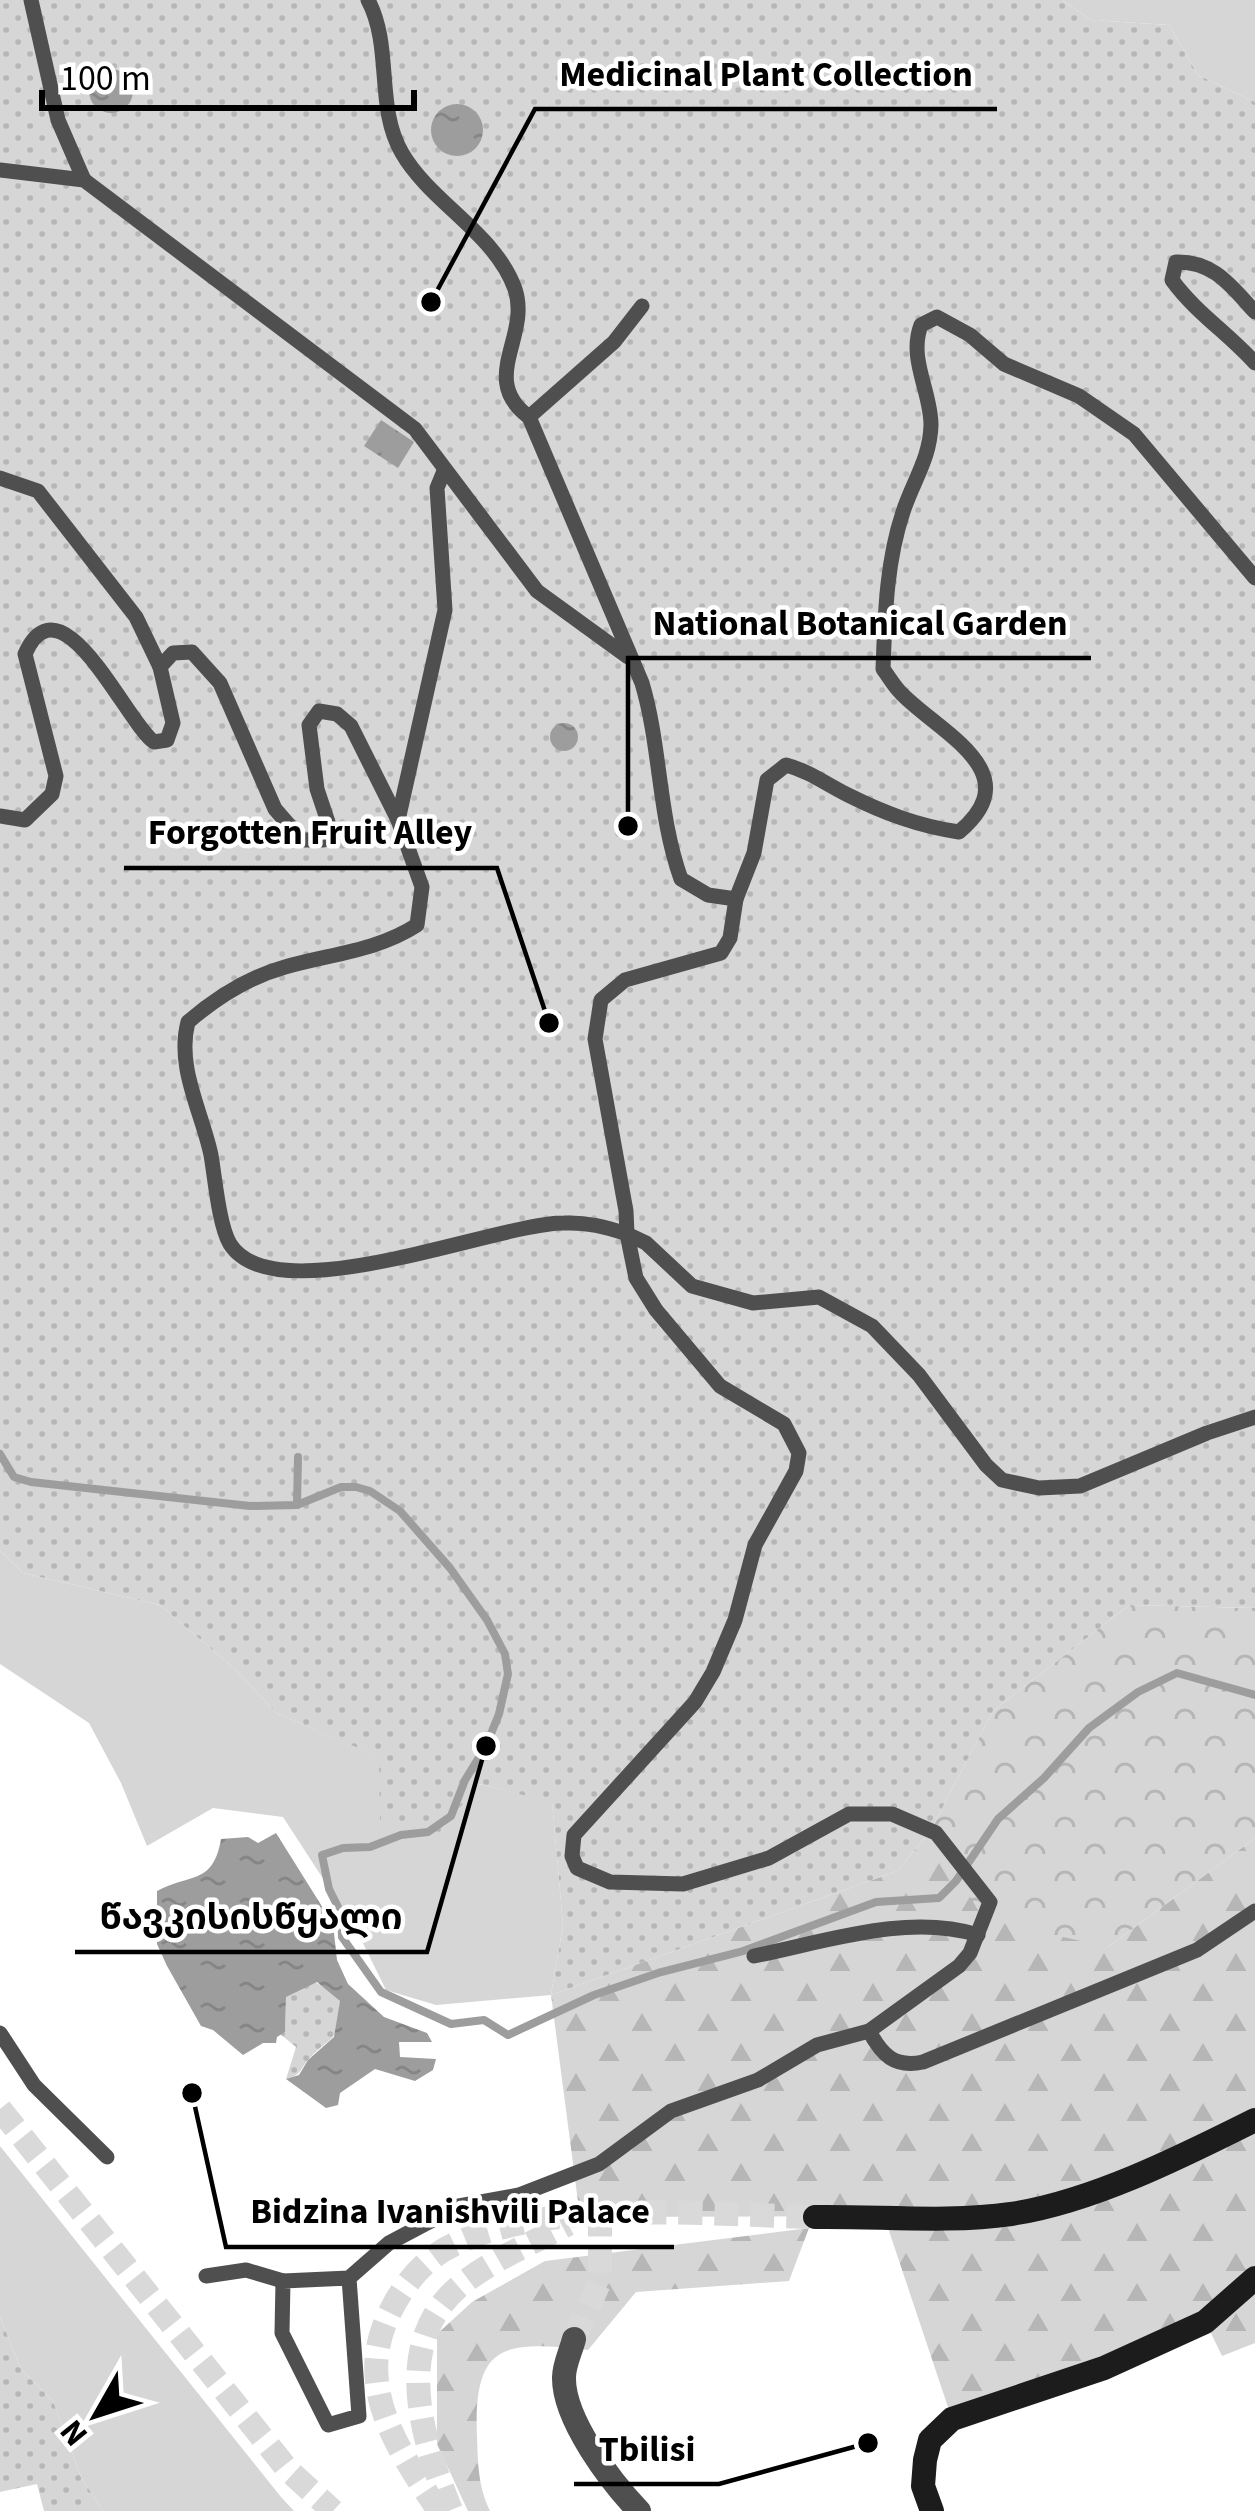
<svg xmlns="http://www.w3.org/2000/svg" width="1255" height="2511" viewBox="0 0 1255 2511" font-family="'Source Sans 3','Noto Sans Georgian',sans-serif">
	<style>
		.grass { fill: #d6d6d6 }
		.forest { fill: url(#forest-firs) }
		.park { fill: url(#park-crowns) }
		.garden { fill: url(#garden-dots) }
		.water { fill: url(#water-ripples) }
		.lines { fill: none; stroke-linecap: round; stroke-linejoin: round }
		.stream { stroke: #9d9d9d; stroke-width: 8 }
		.minor-tunnel { stroke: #d9d9d9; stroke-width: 24; stroke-dasharray: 24 12; stroke-linecap: butt }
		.secondary-tunnel { stroke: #d9d9d9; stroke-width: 24; stroke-dasharray: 24 12; stroke-linecap: butt }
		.service { stroke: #4f4f4f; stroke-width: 15 }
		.minor { stroke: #4f4f4f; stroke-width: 24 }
		.secondary { stroke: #1c1c1c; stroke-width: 24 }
		.leader { fill: none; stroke: #000; stroke-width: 4.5 }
		.callout-dot { fill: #000; stroke: #fff; stroke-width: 4.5 }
		.callout-label { font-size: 36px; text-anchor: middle; font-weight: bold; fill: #000; stroke: #fff; stroke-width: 9; stroke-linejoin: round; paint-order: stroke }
	</style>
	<defs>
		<pattern id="forest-firs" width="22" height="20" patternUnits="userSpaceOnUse" patternTransform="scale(3)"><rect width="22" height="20" fill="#d6d6d6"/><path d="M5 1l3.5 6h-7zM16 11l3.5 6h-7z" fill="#b6b6b6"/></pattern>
		<pattern id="park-crowns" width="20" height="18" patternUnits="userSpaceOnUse" patternTransform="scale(3)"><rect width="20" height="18" fill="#d6d6d6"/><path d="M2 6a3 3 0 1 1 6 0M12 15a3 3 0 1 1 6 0" fill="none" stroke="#b6b6b6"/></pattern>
		<pattern id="garden-dots" width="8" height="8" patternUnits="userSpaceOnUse" patternTransform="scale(3)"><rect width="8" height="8" fill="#d6d6d6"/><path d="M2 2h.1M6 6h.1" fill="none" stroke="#b6b6b6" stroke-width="1.8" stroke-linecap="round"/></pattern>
		<pattern id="water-ripples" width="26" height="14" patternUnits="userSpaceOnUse" patternTransform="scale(3)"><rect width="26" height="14" fill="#9d9d9d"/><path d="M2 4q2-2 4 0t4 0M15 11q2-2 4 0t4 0" fill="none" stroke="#858585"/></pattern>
	</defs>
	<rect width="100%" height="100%" fill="#fff"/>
	<g class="grass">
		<path d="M1062,0H1255V102L1198,75L1169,25L1091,20Z"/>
		<path d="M0,1550L23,1573L160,1605L236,1670L276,1713L380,1757L440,1832L478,1784L552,1801L563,1925L551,1995L436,2005L386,1990L357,1931L283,1817L213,1808L147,1846L121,1783L89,1723L0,1664Z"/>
		<path d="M0,2146L281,2497L294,2511H103L81,2477L53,2401L21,2369L0,2317Z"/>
	</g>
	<g class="forest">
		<path d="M929,1833L1108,1947L1255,1838V2343L1222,2356L1206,2323L952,2419L884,2216L580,2217L551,1995L897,1871Z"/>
		<path d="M809,2228L789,2281L636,2292L588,2350C505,2341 473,2341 477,2437C478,2464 478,2486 490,2511H468L437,2444V2334L472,2302L545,2261Z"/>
	</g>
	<path class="park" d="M1129,1605L1255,1608V1838L1108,1947L983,1919L941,1846L929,1833L993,1711Z"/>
	<g class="garden">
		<path d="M0,0H1062L1091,20L1169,25L1198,75L1255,102V1608L1129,1605L993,1711L929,1833L897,1871L551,1995L563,1925L552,1802L479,1784L440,1832L380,1821L379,1757L276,1713L236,1670L160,1605L23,1573L0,1550Z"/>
		<path d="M313,1981L333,1992L340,2001C338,2047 333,2032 308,2060C299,2071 301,2075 286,2079L296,2047L280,2034L285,2032L286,1997Z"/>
		<path d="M0,2317L21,2369L53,2401L81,2477L103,2511H44L37,2484L0,2492Z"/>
	</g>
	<g class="water">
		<circle cx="111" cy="91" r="22"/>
		<circle cx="457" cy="130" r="26"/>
		<path d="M381,420L414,442L398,468L364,446Z"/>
		<circle cx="564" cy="737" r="14"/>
		<path d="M276,1833L333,1924L337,1960L348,1984L384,2017L427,2033L432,2042H399L400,2057L436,2059L433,2070L415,2081L375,2069L340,2093L338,2105L326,2108L286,2079L299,2075L308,2060L334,2037L340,2001L317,1982L286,1997L285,2032L277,2037L276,2043H263L243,2055L213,2030L201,2026L167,1966L157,1944V1891C191,1873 213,1885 221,1839L248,1837L258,1843Z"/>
	</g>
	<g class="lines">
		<g class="stream">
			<path d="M0,1454L14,1477L31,1482L250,1506L297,1505L341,1487H356L370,1491L400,1511L450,1568L487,1620L505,1654L508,1674L499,1714L486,1746L465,1780L451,1816L428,1832L401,1835L370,1847L343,1848L322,1855L329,1889L341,1913L342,1937L381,1992L451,2024L484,2020L508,2035L594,1995L661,1972L743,1951L876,1902L939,1898L956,1881L998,1819L1044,1778L1089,1728L1138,1692L1177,1673L1255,1695"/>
			<path d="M297,1505L298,1457"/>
		</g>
		<g class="minor-tunnel">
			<path d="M0,2109L288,2470L333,2511"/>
			<path d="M574,2339L600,2281V2216"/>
		</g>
		<g class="secondary-tunnel">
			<path d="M451,2510C422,2440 390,2342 462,2284C493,2259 533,2243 568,2224"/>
			<path d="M439,2511C398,2450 352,2385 391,2310C404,2284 425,2258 453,2245C547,2198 711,2215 815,2217"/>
		</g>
		<g class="service">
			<path d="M31,0L58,120L84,180"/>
			<path d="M368,0C393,47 375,107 402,153C431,203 495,233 515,289C531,337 478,379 529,417"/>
			<path d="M0,170L84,180L415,429L537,591L628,657"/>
			<path d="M642,306L614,342L529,417L642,683C661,747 658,815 681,879L708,895L736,899L730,938L721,953L625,980L601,1000L595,1039L626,1211L627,1234L646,1243L692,1286L753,1303L819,1297L872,1326L919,1375L986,1465L1002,1480L1039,1488L1080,1486L1207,1433L1255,1417"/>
			<path d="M1255,312C1231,286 1214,261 1176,262L1172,280C1196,313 1228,333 1255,363"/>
			<path d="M0,478L38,491L136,617L160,667"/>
			<path d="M0,816L25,820L52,794L56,776L25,654C61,573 126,722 154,742L167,740L173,723L160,667L173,653L192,652L220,683L275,809L302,840H323L328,822L317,789L309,725L319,711L337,714L351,726L398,820"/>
			<path d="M736,899L754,853L767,780L786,765C809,771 826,784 848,795C884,813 918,826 959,832C1031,772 938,732 901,693C894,686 889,677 883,669C885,617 886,563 903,512C913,481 930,459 931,425C931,391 908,359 921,325L937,317L970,335L1004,364L1079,396L1134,434L1255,578"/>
			<path d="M754,1956C825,1942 907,1913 978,1935"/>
			<path d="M869,2031C882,2055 894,2068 923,2062L1197,1950L1255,1911"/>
			<path d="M0,2033L34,2085L107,2157"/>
			<path d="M206,2276L246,2270L283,2281"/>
			<path d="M349,2278L359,2416L328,2425L282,2333L283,2281L349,2278L389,2243L459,2206L519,2195L599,2164L671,2111L758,2080L817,2045L869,2031L959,1966L970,1953L990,1902L936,1833L892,1814H849L769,1858L683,1884L610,1882L577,1868L572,1856L574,1835L695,1702L713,1672L735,1620L755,1545L796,1471L799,1453L784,1424L720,1386L656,1310L636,1278L627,1234C606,1227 587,1222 564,1223C496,1223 275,1315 230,1244C219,1226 215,1178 211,1155C202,1112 176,1067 188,1022C216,998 249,977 285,967C330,954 377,951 417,925L422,887L398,820L445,610L437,488L444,471"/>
		</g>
		<path class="minor" d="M574,2339C571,2351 564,2365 564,2377C563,2419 611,2482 639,2511"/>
		<g class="secondary">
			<path d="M815,2217C880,2216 948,2223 1011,2214C1092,2202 1183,2156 1255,2120"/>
			<path d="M932,2511L923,2486L925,2460L930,2440L952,2419L1104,2368L1205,2322L1255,2278"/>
		</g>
	</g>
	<path class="leader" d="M431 302L535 109H997M628 826L628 658H1091M549 1023L497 868H124M486 1746L427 1952H75M192 2093L226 2247H674M868 2443L719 2484H574"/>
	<g class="callout-dot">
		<circle cx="431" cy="302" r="12"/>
		<circle cx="628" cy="826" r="12"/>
		<circle cx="549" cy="1023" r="12"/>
		<circle cx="486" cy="1746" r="12"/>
		<circle cx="192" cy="2093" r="12"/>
		<circle cx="868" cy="2443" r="12"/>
	</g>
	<g class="callout-label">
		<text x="766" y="86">Medicinal Plant Collection</text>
		<text x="860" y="635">National Botanical Garden</text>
		<text x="310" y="844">Forgotten Fruit Alley</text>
		<text x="251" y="1929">წავკისისწყალი</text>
		<text x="450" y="2223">Bidzina Ivanishvili Palace</text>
		<text x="647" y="2461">Tbilisi</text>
	</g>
	<g transform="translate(96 2415) rotate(231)" stroke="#ffffff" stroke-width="9" paint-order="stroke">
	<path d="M0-9L21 45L0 30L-21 45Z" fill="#000000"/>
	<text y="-18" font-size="33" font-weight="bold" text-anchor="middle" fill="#000000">N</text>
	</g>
	<path d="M42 90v18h372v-18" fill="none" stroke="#000000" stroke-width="6"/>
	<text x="60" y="90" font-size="36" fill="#000000" stroke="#ffffff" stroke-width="9" paint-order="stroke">100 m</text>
</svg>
